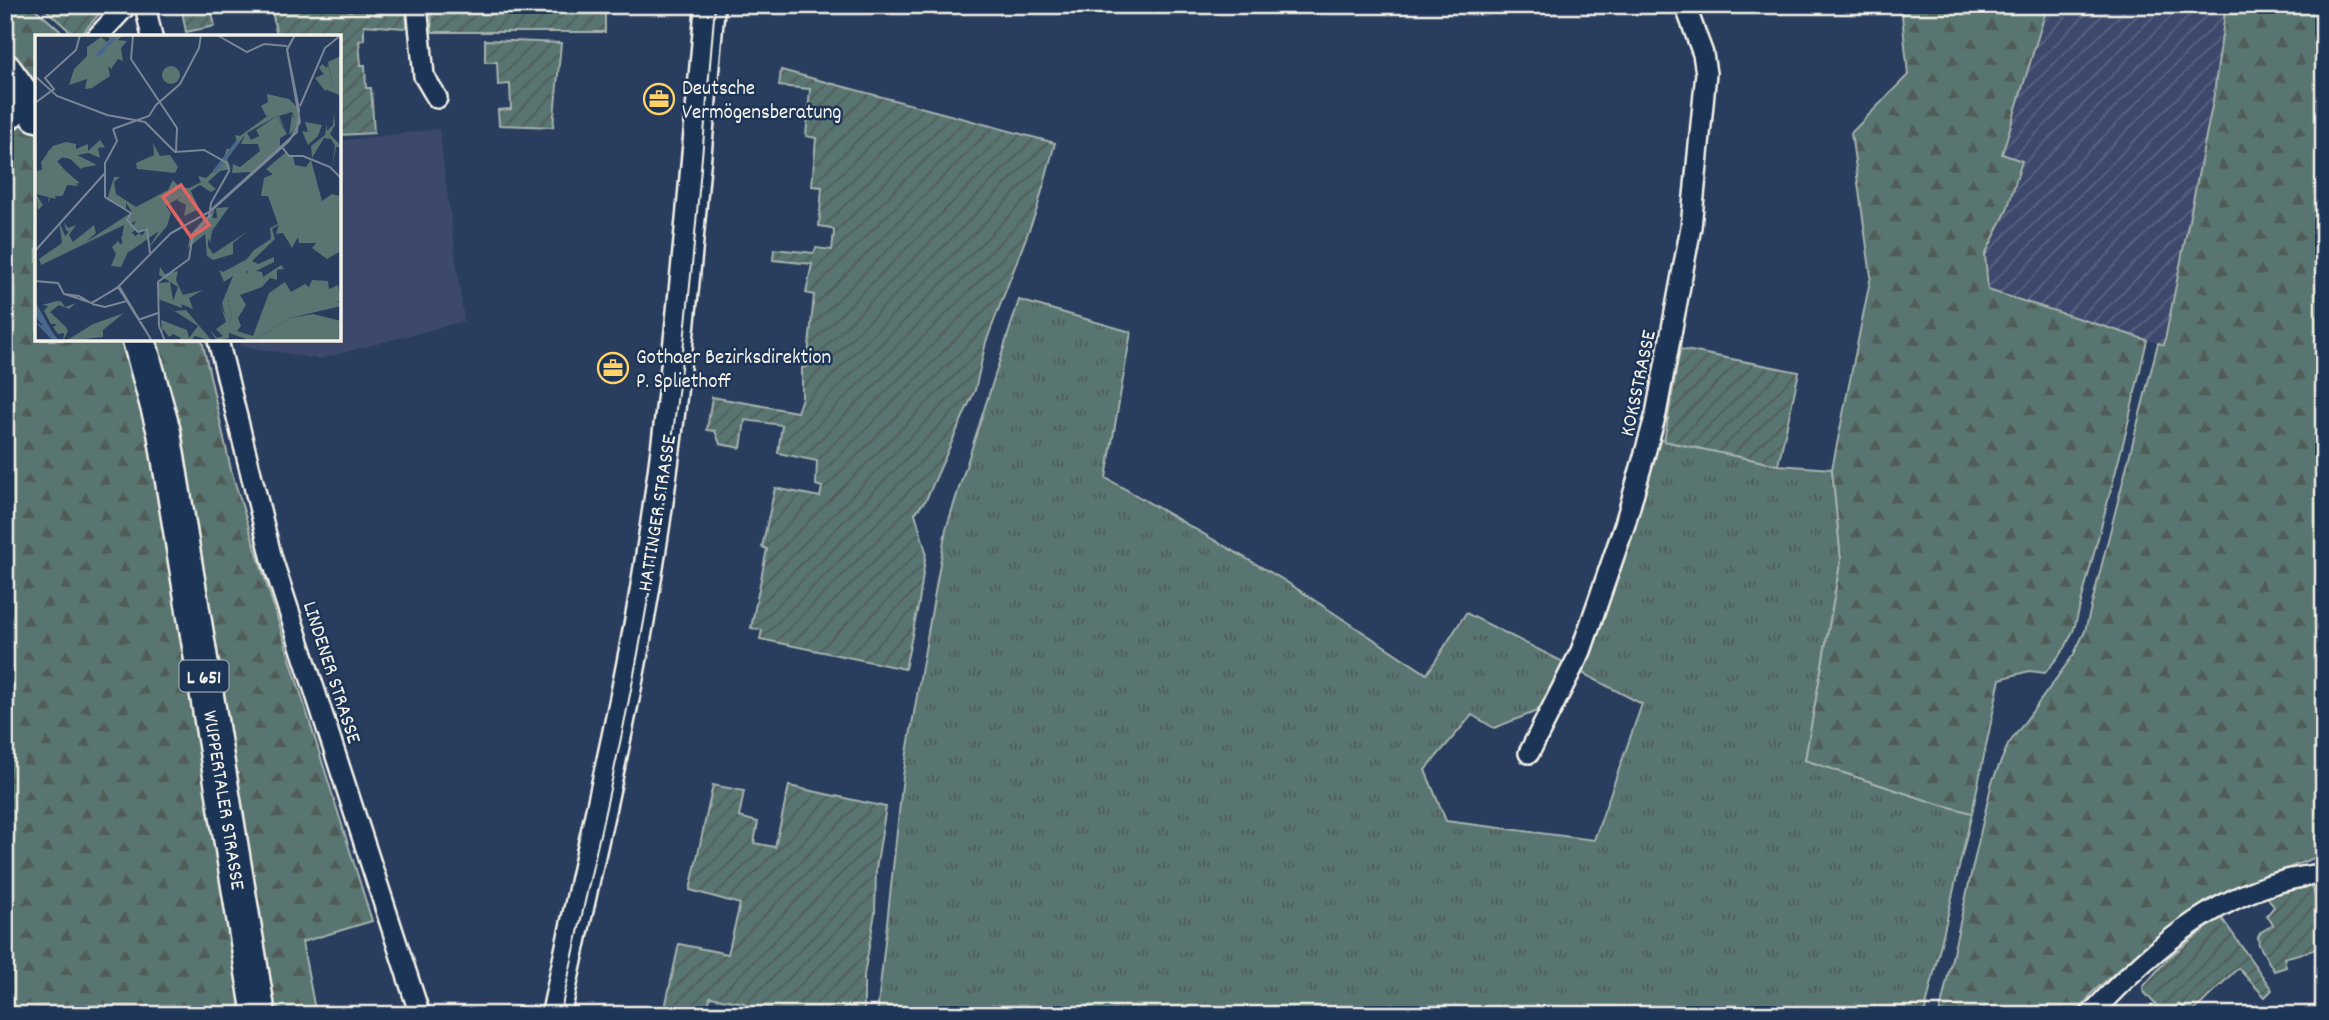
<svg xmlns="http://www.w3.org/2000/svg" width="2329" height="1020" viewBox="0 0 2329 1020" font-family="Dekko,sans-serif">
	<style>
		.built { fill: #3c496c }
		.industrial { fill: url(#industrial-furrows) }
		.grass { fill: url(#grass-tufts); stroke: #a6b2ac; stroke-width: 2; fill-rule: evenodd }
		.forest { fill: url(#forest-firs); stroke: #a6b2ac; stroke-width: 2 }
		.garden { fill: url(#garden-furrows); stroke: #a6b2ac; stroke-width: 2 }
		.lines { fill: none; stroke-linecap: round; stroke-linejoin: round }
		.street-casing { stroke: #f4f1e8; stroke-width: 24 }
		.secondary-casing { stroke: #f4f1e8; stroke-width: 33 }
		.primary-casing { stroke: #f4f1e8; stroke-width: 37 }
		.street { stroke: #1d3557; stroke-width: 19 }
		.secondary { stroke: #1d3557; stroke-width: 28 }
		.primary { stroke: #1d3557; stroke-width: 32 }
		.tram { stroke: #f4f1e8; stroke-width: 2 }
		.labels { text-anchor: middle; stroke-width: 5; stroke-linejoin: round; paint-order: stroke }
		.shield { fill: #1d3557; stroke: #b4b9bc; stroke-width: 2 }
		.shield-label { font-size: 19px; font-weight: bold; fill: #f4f1e8 }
		.poi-label { font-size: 21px; fill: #f4f1e8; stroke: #1d3557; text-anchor: start }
		.street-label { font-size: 21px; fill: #f4f1e8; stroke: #1d3557 }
		.inset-river { fill: none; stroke: #48688e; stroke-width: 3.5 }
		.inset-road { fill: none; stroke: #7a8596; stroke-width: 2 }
		.view { fill: #df6462; fill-opacity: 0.15; stroke: #df6462; stroke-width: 3.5 }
		.inset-edge { fill: none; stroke: #f4f1e8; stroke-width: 3.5 }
	</style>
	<defs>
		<pattern id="industrial-furrows" width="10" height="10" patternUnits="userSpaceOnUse" patternTransform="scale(1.75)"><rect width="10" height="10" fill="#3c496c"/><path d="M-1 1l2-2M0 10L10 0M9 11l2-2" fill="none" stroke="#596481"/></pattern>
		<pattern id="grass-tufts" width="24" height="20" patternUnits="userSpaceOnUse" patternTransform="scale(1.75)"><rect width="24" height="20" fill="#597471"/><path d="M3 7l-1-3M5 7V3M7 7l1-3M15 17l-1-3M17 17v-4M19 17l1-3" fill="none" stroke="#505c59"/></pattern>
		<pattern id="forest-firs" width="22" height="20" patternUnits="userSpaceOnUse" patternTransform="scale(1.75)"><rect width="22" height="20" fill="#597471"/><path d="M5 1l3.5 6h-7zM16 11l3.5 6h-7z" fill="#505c59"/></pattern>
		<pattern id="garden-furrows" width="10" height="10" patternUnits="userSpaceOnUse" patternTransform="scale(1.75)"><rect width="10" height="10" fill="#597471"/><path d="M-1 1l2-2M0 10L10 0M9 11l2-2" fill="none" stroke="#505c59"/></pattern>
	</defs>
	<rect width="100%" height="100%" fill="#293d5f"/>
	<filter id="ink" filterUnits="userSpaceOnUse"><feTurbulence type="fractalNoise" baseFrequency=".0143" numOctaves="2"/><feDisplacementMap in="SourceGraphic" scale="14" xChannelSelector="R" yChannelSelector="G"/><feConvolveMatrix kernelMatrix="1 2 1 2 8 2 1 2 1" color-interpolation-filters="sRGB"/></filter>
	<g filter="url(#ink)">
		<path class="built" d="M439,129L464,321L319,359L241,346L240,340H340V141Z"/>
		<path class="industrial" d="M2042,5H2226L2213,101L2163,345L1988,291L1985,255L2007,210L2022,161L2002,155L2045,14Z"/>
		<path class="grass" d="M1019,300L1131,332L1106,478L1282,579L1427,674L1466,613L1567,664L1645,427L1664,441L1778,465L1832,469L1841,559L1805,760L1932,802L1972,813L1924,1015H877L903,776L946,529ZM1567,665L1642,704L1594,840L1446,821L1425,770L1472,715L1494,728L1540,710Z"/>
		<g class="forest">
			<path d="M5,5H31L67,37H37V340H202L231,470L372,921L302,942L316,1015H5Z"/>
			<path d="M1901,5H2042L2045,14L2002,154L2022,161L2007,210L1985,255L1988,290L2147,340L2125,436L2074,629L2065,648L2045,673L2029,671L2000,679L1972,813L1932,802L1805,760L1841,559L1832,469L1871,276L1851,133L1908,75Z"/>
			<path d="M2226,5H2324V854L2209,899L2137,953L2092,993L2076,1015H1939L1992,782L2008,745L2074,654L2085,631L2158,343L2164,345L2213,101Z"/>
		</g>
		<g class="garden">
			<path d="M41,5H107L79,37H76Z"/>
			<path d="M181,5H210L215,26L186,32Z"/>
			<path d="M271,5H348L349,11L375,8L376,15H382V5H406L407,26L405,28L364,25V40L359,41L361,65H365L366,88H371L374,133L340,135V37H277Z"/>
			<path d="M431,5H457L462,14L472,9L475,14L490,5H605V32H432Z"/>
			<path d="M485,40L561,43L553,127L499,125L498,110L511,109L510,84L498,85L497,62H485Z"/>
			<path d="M781,70L1055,143L1037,209L986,342L975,390L926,500L915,513L926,552L919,602L905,669L760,639L762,630L751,628L767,549L762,547L775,488L820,497L822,487L816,485L817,461L778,453L782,425L745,420L741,448L720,444L715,431L707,430L712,397L797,412L802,398V368L807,367L814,295L806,293L812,264L773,260L774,249L814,253L816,248L832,250L834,231L831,228L819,226L822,187L812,186L816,138L806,136L810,89L779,86Z"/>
			<path d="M1680,349L1799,372L1778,465L1664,441Z"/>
			<path d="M713,785L744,791L739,817L758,822L754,843L775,847L789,786L886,807L876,869L875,913L864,975V1015H749L744,1003L710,997L707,1015L665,1008L679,944L728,954L740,904L690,890Z"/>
			<path d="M2312,886L2315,896L2324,898V947L2284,958L2286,967L2274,971L2259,945L2258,937L2261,932L2273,925L2267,915L2274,907L2267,896Z"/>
			<path d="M2221,917L2272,990L2265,997L2238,968L2191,1014L2179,1004L2165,1015L2144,992L2143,987L2168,958Z"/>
		</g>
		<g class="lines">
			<g class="street-casing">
				<g id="street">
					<path d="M145,5L152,37"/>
					<path d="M417,5L424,76L437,98"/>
					<path d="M97,37L127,5"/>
					<path d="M5,123L30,104"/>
					<path d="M218,340L272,559L420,1015"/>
					<path d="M1529,753L1581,651L1625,524L1656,414L1691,227L1706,73L1703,54L1685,5"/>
					<path d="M2090,1015C2153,947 2228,882 2324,874"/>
				</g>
			</g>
			<g class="secondary-casing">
				<path id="secondary" d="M556,1015C587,863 626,712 650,558C679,375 693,190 710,5"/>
			</g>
			<g class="primary-casing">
				<g id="primary">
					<path d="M5,70L37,115"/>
					<path d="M139,340L164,432L259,1015"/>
				</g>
			</g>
			<use href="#street" class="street"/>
			<use href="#secondary" class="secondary"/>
			<use href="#primary" class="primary"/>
			<path class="tram" d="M560,1015C594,856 634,698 658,537C686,361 700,183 715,5"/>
		</g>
	</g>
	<defs>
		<g id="office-ring" transform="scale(1.575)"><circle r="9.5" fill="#1d3557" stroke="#ffd166" stroke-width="1.5"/><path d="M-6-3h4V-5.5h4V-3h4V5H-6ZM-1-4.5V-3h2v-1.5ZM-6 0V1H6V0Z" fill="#ffd166"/></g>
	</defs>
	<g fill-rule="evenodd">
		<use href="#office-ring" x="659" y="99"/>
		<use href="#office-ring" x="613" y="368"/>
	</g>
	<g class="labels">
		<rect class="shield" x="179.5" y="660.5" width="49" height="31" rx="5"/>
		<g class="shield-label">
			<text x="204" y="683">L 651</text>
		</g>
		<g class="poi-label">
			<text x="682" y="94">Deutsche<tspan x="682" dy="24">Vermögensberatung</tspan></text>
			<text x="636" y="363">Gothaer Bezirksdirektion<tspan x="636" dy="24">P. Spliethoff</tspan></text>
		</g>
		<g class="street-label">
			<text transform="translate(1637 383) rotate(-78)" y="7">KOKSSTRASSE</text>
			<text transform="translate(656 513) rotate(-81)" y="7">HATTINGER STRASSE</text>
			<text transform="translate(333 672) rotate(72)" y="7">LINDENER STRASSE</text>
			<text transform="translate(225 800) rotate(81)" y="7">WUPPERTALER STRASSE</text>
		</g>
	</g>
	<g transform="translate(35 35)">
		<rect width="306" height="306" fill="#293d5f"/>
		<path d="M270,87L287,90L283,101L273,110L267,96L273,97ZM155,154L164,174L149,181L151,170L142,165ZM214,223L211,242L192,259L197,282L192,288L187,268L198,241L189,247L184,235L188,237ZM278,279L306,286V306H217L255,283Z" fill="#597471"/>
		<path d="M287,29L292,33L293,29L298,50L290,56L280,43L289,39L284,33ZM246,71H263L262,92L254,100L257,79L260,85L257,77L244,81L250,93L242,81L212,98L216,105L224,101L245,103V114L217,137L197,138L198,129L205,132L225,116L223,109H206L210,100L192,124L196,134L185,136L173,147L181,154L176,157L165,150L131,171L136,178L132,191L112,215L124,196L94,217L84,214L87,207L92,216L109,198L111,193L104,196L98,191L101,186L95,189L101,195L87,203L89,190L6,230L4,224L27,208L24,186L30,201L34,197L31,195L29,187L33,193L41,190L34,200L38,207L59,190L61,198L51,207L97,177L91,168V174L72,165L79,142H85L79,147L81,159L101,172L133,155L138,145L145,153H154L166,147L163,141L171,143L187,128L192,113L195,115L202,107L200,100L205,101ZM299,78L300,90L295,99L307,112H301L297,132L300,111L296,104L289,103L277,123L276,111L290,100L292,88V96L298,90ZM65,105L70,112L63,113L65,123L54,118L42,120L62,130L45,133L31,120L22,126L43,151L32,150L27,161H16L13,168L14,161L0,157V136L7,135L6,127L18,111L31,107L41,109V114L53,109V116ZM118,108L125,121L135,120L143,132L140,138L102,134L101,128L119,120ZM276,125L287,166L297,159L305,161L306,216L292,224L277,213L281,208H264L263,202L257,213L248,198L241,199L244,190L237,194L240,204L217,226L223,229L239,222V227L221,236L227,237L228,242L246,230L249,234L242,235V245L235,243L227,252L205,260L211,270L203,283L206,291L202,296L218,301L234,258L250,247L256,257L270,249L274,252L277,245L293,246L294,254L303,250L306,266H300L306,267V271L255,283L217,306L194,298V303L182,306L175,295L182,303L188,301L181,294L191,287L185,269L193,287L197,282L192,259L214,236L201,238L219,215L236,204L235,193L243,189L233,161H226L229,143L260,130L271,132ZM194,172L177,196L175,208L173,203V211L178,219L213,196L198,208V219L178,225L172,221L170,199L153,213L155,200L168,185L180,174L177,183H182L181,173ZM125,232L130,239L143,236L141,245L148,260L168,255L154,263L158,274L138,266L143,252L124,240ZM122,265L140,276L151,275L177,306L160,301L156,306H143L146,303L138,299L134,302L128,294L127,299L126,285L152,295L154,303L163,291ZM22,266H26L30,272L41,268L34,274L24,270L15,277L31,292L33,296L28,306L29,298L23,299L18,292L22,289H16L9,276L13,271L7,270ZM89,278L68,295V302L31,306L58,289Z" fill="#597471"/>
		<path d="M127 40a9 9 0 1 1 18 0a9 9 0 1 1-18 0ZM242,81L252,99L239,107L226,104L221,95ZM250,118L258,121L260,130L240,141L231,134ZM135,247L138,265H146L147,273L123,264V248Z" fill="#597471"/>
		<path d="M66,0H88L83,5L92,6L86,13L88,26L83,24L76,34L73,31L75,41L57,53L50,54L52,44L34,50L39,34L52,21V12L66,2L72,7L75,3ZM306,21V59L304,60L290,54L298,50L293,27ZM232,59L254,64L263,73L231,81L226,71L233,67ZM24,109L25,114L39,109L38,115H52L42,121L52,131L45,134L40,125L26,122L21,128L45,148L32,150L28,160L19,158L21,164L1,159L8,170L3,175L0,141L8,134L13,116ZM258,149L265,163L246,182L243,161Z" fill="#597471"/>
		<path d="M96,196L100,201L105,198L109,206L93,217L86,232L76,231L81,219L77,212L83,206L90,215L86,202Z" fill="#597471"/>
		<path d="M0,266L16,295L24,306H18L0,287L8,291L0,281Z" fill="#48688e"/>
		<path class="inset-river" d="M62,21L80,2M179,137L203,106"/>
		<path class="inset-road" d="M98,0L96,24L142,93L141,116M182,0L212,17L229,9L252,11M0,41L22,61L72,80L110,87L140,117L169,115L192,128L194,136L176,168L174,182M0,68L19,54L10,43L41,15L45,0M121,70L145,49L164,13L166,0M265,71L290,13L306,0M78,94L82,106L70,128V162L96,178L92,185L103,197L112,194L115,218M78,94L114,81L121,70M247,112L254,121H268L295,132L307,144M176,175L262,97L264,74L252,14L260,0M0,216L70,138M0,246L23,248L29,259L44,261L56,268L84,252M0,246L23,248L29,259L57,268L83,252L135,199L176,176L254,106L265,87L252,15L260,0M84,251L117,306M57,269L70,272L92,266M103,285L123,278M117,306L83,252L136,198L174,177M130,306L124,291L123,247L154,224L158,199L176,180"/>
		<path class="view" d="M146,150L174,190L156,202L128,162Z"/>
		<rect width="306" height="306" class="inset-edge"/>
	</g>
	<rect width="2329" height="1020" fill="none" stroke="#1d3557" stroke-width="28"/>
	<rect x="14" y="14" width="2301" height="992" fill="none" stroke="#f4f1e8" stroke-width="2.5" filter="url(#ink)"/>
</svg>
